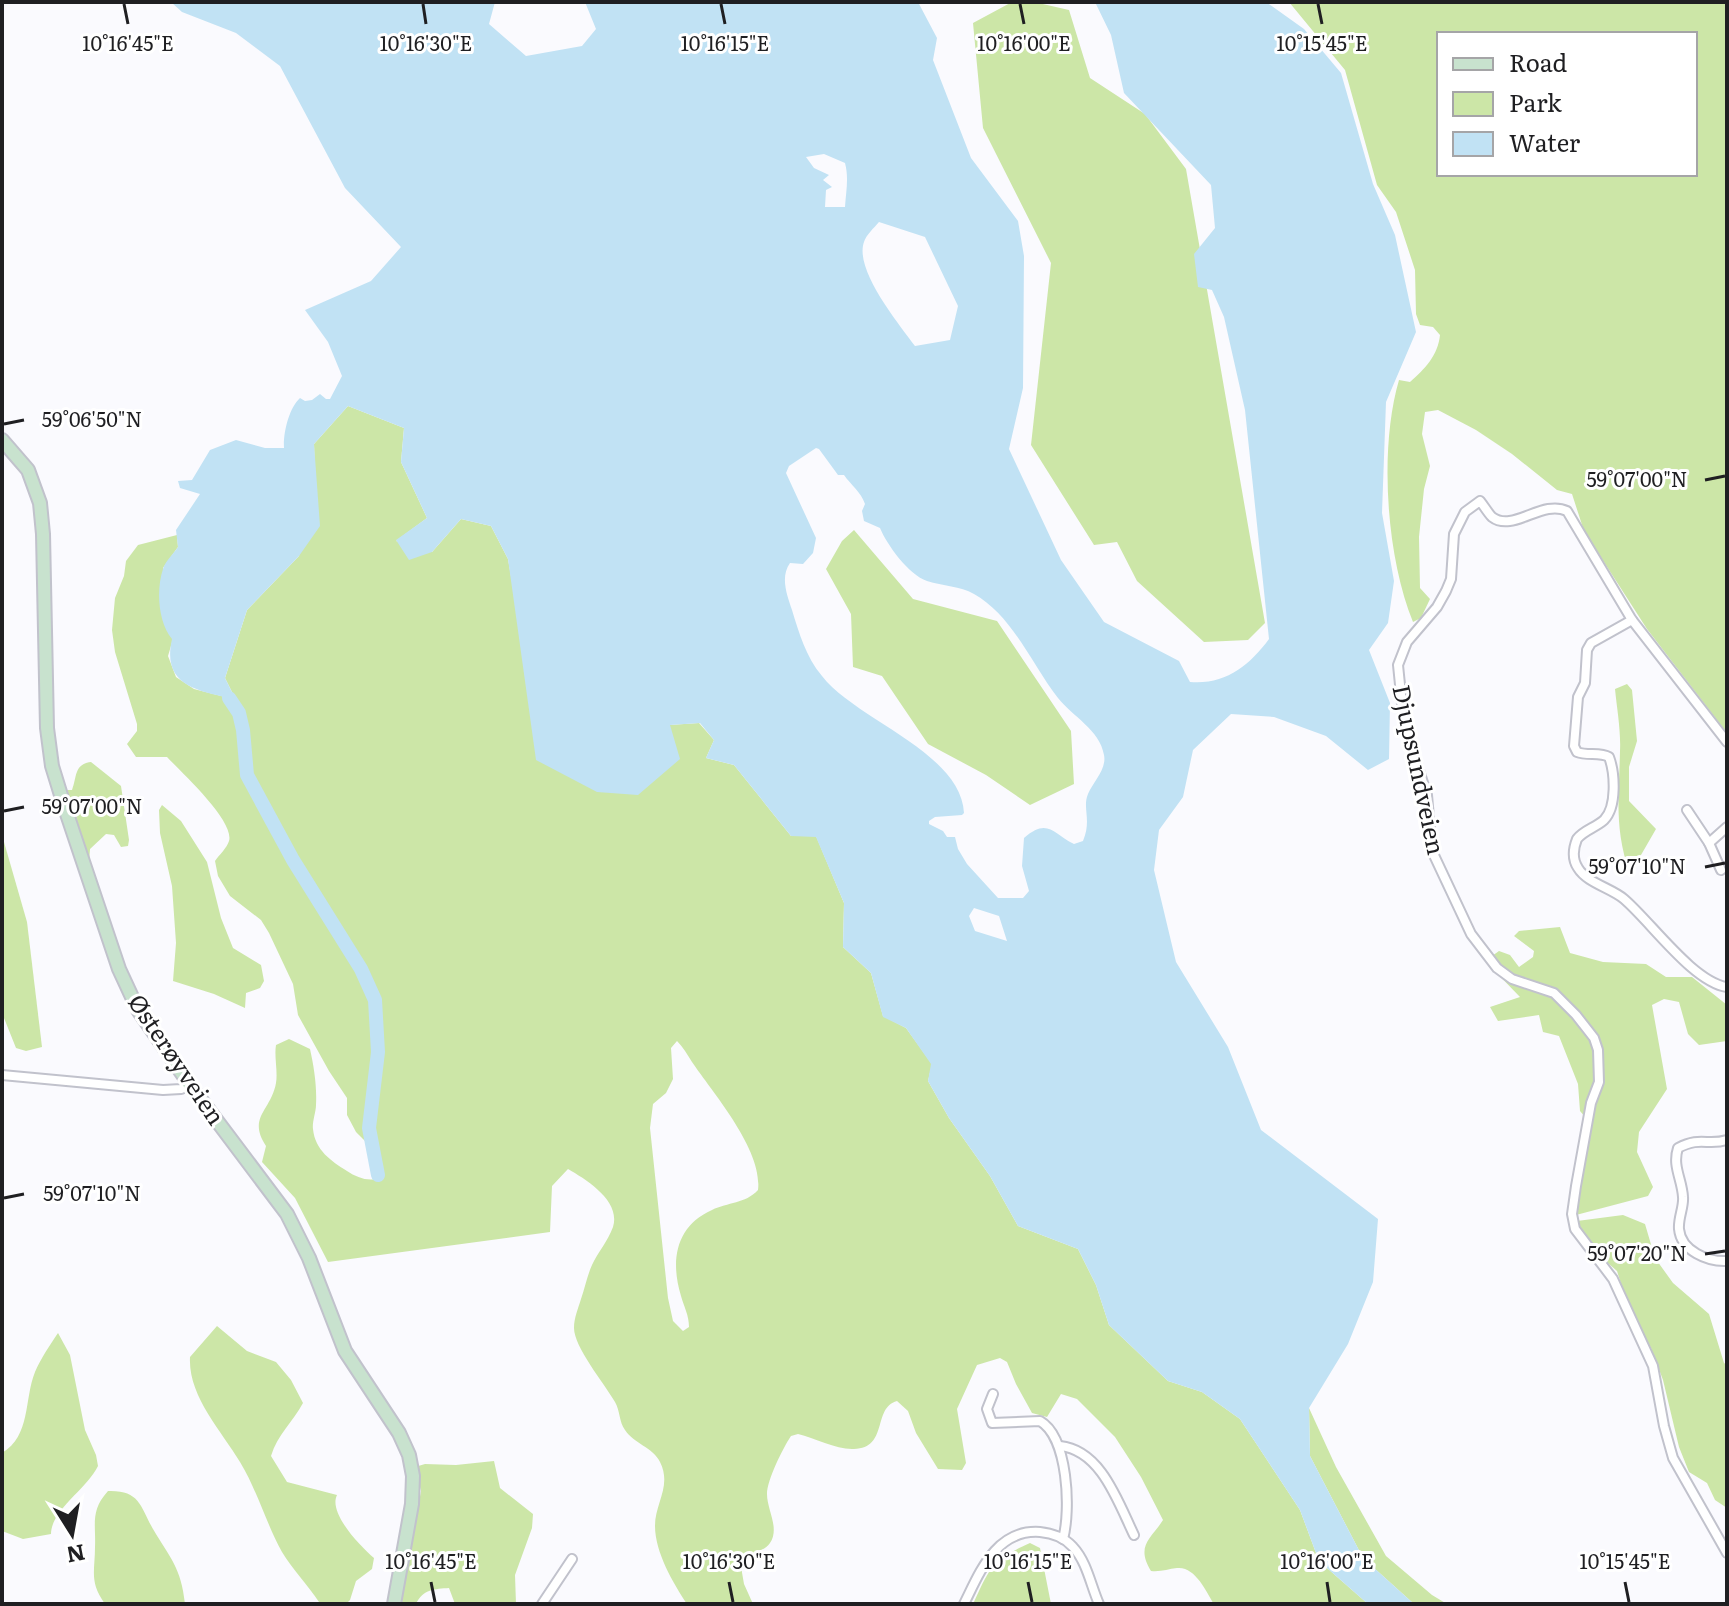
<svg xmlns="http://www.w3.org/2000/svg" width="1729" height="1606" viewBox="0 0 1729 1606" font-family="Literata,serif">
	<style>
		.green { fill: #cce6a7; fill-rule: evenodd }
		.water { fill: #c1e2f4; fill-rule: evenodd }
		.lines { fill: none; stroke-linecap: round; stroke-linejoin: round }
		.river { stroke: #c1e2f4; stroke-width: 14 }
		.minor-casing { stroke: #c1c2cc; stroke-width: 12 }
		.secondary-casing { stroke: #c1c2cc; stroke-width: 16 }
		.minor { stroke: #fff; stroke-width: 8 }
		.secondary { stroke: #c8e2ce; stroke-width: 12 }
		.ticks { fill: none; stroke: #1f1f22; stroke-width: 3 }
		.labels { text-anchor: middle; stroke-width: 6; stroke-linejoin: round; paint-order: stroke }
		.street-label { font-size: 24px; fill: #1f1f22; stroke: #fff }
		.ticks-label { font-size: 20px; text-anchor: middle; fill: #1f1f22; stroke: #fff; stroke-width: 6; stroke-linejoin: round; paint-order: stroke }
	</style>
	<rect width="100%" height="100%" fill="#fafafe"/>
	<g class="green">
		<path d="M1012,2H1034L1069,10L1090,78L1145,114L1186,169L1265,623L1248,640L1204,642L1137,581L1117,542L1094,545L1031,445L1051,263L983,128L973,23Z"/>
		<path d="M1289,2H1727V733L1647,629L1584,531L1572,494L1557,490L1512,454L1476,430L1438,410L1425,412L1422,434L1430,466L1424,489L1419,537L1420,588L1430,599L1421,618L1413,622C1386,556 1379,448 1399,380L1410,382C1425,369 1438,355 1440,335L1433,327L1420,325L1416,314L1415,270L1396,212L1377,185L1345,70ZM1439,34H1695V174H1439Z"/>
		<path d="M348,406L404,428L401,462L427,518L396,541L432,552L461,519L491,526L508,559L514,594L669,725L699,723L714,740L706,758L734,765L791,836H816L844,903L843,947L871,973L883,1016L906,1028L932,1064L928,1081L949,1118L990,1176L1018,1226L1078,1249L1096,1285L1109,1325L1168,1381L1202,1392L1240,1419L1300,1510L1319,1561L1368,1604H1214C1206,1591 1195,1566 1177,1568C1168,1569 1161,1572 1151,1571C1135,1545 1152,1538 1163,1520L1141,1477L1115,1437L1077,1399L1061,1394L1047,1417L1032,1413L1016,1384L1007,1362L1000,1358L977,1365L957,1409L966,1463L962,1470L938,1469L916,1433L908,1411L897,1401C872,1408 889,1448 854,1449C837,1450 815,1438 798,1434L791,1436C783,1448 767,1480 767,1494C767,1510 780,1528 770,1543C762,1554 748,1551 740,1561L744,1584L753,1604H687C673,1583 655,1552 655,1526C655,1503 672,1486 660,1462C653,1447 634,1444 625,1430C619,1422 620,1410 615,1402C604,1383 574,1347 574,1328C574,1318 578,1309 581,1299C585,1288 587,1276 592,1265C598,1252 608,1241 613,1227C621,1201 587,1180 568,1169L552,1186L550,1232L328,1262L295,1198L262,1162L266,1146C247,1117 271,1111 276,1083C278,1071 274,1057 276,1045L289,1039L310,1049C314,1067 317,1086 316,1105C316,1112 312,1122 313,1129C315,1150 331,1161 347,1171C356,1177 366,1181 376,1179L373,1140L365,1141L356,1132L347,1115V1098L329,1071L298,1015L293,984L269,933L261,920L230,896L218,876L215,861C219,855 227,848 229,841C235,821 181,772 167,757H136L127,744L137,731V724L115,652L112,630L115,598L124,576L126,561L138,545L177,535L178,547L163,568L173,639L168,656L176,677L194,689L229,698L232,692L225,678L247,610L299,556L315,479L314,444ZM677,1041C683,1047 687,1054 692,1062C713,1093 763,1150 758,1190C745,1204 728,1202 712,1210C676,1226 670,1260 681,1296C684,1307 689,1315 689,1327L683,1331L673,1321L668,1298L650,1128L653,1104L666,1093L673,1079L671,1048Z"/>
		<path d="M854,530L913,599L997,621L1071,731L1074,784L1030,805L986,775L928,744L882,676L853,667L851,614L826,569L842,541Z"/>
		<path d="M1627,684L1632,690L1637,741L1629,767V801L1656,829L1630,874C1614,828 1619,799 1620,751C1621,731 1617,709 1615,689Z"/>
		<path d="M91,762L121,786L129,840L128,846L121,847L114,835L106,834L90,849L89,862L64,790H72C77,777 74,764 91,762Z"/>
		<path d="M162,805L181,821L207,862L221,918L233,948L261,965L264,981L260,988L246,993L245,1008L214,994L173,981L176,943L172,886L160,833L159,810Z"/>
		<path d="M2,842H4L27,922L42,1047L26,1051L16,1048L2,1013Z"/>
		<path d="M1560,927L1570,953L1603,962L1646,964L1666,977H1692L1727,1005V1041L1699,1045L1688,1034L1679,1002L1664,999L1652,1005L1667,1089L1639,1132L1637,1152L1653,1187L1648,1196L1576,1215L1574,1211L1595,1090L1591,1091L1586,1118L1580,1111L1578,1084L1559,1036L1543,1032L1539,1015L1498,1021L1490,1007L1520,997L1488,964L1492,956L1499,951L1510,955L1519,967L1533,957L1534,951L1514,936L1519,931Z"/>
		<path d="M1623,1215L1645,1224L1655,1258L1673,1283L1709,1314L1724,1363L1727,1365V1508L1715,1500L1707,1483L1689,1472L1679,1447L1663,1380L1651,1348L1629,1309L1617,1271L1580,1239L1577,1221Z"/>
		<path d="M217,1326L247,1351L276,1362L291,1380L303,1403C293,1422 277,1435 271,1456L287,1482L337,1495C328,1513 360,1546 374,1558L372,1569L356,1581L350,1600L346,1604L319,1602C308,1585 292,1569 282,1552C266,1523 257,1490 240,1462C221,1430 188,1396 190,1357Z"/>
		<path d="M58,1333L70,1355L85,1430L96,1455L98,1466C87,1489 51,1510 51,1534L23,1539L2,1531V1453C31,1436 24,1399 35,1372C41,1358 50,1345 58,1333Z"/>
		<path d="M1309,1408L1336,1467L1386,1556L1432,1595L1447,1604H1414L1363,1558L1310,1456Z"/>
		<path d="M494,1461L500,1488L533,1514L532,1528L515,1575L516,1604H455L449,1588C435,1589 423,1589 416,1604H401L421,1491L415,1467L425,1464L456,1465Z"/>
		<path d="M108,1491C140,1490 140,1506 153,1529C170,1558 181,1567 185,1604H105C89,1582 95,1571 95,1547C96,1524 90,1511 108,1491Z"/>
		<path d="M1030,1543L1040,1548L1051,1604H973C990,1567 992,1560 1030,1543Z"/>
	</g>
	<path class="water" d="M171,2H495L489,24L526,56L582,46L596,29L585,2H918L937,38L933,60L971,158L1018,221L1024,256L1023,388L1009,449L1061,560L1104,622L1179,661L1190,682C1225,685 1249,666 1269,639L1245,410L1224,317L1212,290L1198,287L1194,254L1215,228L1211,185L1124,93L1111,35L1095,2H1266L1304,29L1341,73L1373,184L1395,235L1416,332L1386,402L1382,513L1394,581L1388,623L1369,650L1390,703L1389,759L1368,770L1326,736L1274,717L1231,714L1193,750L1183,797L1159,830L1154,870L1176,962L1228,1047L1261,1130L1378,1219L1373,1282L1348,1344L1309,1408L1310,1456L1363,1558L1414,1604H1368L1319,1561L1300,1510L1240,1419L1202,1392L1168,1381L1109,1325L1096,1285L1078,1249L1018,1226L990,1176L949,1118L928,1081L931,1064L906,1028L883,1017L871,973L843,947L844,903L816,837L791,836L734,765L706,758L714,740L700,723L670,725L680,759L638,795L597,792L536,760L508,559L491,526L461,519L432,552L409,560L396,540L427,518L401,462L404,428L348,406L314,444L320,526L299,556L247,610L225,678L232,692L229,698C193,690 162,683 172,639C158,622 156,590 163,569C165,562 173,554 178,547L176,530L200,494L180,488L178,481L192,480L210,450L236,440L265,448H284C283,433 289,408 300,398L305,401L312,400L320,394L326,399H330L342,376L328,342L305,310L371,281L401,247L345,188L280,66L236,33L182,12ZM824,154L845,163C849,178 846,191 845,207H825L826,190L832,187L823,180L829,175L814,168L806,157ZM879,222L925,237L958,306L950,340L915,346C899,324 854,270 864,242C866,235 874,228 879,222ZM816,448L819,449L838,475H844C851,485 861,492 865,504L862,511L864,521L880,528C887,545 909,575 927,581C943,586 960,586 974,594C1013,616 1032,665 1058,698C1072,716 1100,730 1104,755C1107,769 1093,782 1088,794C1082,808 1092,820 1083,841L1074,844C1053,834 1048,817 1024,838L1022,866L1029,891L1023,898H998L967,864L958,849L955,837H947L943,831L929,824V821L935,817L962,815L964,813C961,752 856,720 822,676C806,657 799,633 792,610C787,595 780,577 790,563L803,564L813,553L816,538L786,473L789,466ZM974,908L999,916L1007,941L975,931L969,916Z"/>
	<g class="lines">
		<path class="river" d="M229,698L239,713L243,730L247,775L293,860L361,969L375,1000L378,1052L369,1128L378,1175"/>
		<g class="minor-casing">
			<g id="minor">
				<path d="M1632,620L1591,643L1587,650L1585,683L1578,697L1574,746L1577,752C1587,756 1600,752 1609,757C1615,773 1617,807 1604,820C1595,828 1584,830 1577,839C1573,849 1572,859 1578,868C1587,883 1611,888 1624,899C1651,922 1693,982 1727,987"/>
				<path d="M1727,742L1632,620L1567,511C1542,499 1513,533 1492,517C1488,513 1484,506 1480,501L1465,512L1454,534L1451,579L1446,591L1437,607L1407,642L1398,665L1404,724L1427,795L1432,851L1471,934L1497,968L1512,979L1554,993L1576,1015L1594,1038L1598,1050L1599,1082L1591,1103L1576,1186L1572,1214L1575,1229L1613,1279L1653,1366L1664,1426L1673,1458L1727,1553"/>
				<path d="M1687,810L1709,843L1727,827"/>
				<path d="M1709,843L1721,870"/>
				<path d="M2,1075L163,1090L181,1089L190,1085"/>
				<path d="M1727,1140C1707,1146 1701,1136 1678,1148C1672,1166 1682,1179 1683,1197C1684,1207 1678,1218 1679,1229C1681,1251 1708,1262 1727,1261"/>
				<path d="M993,1394L987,1409L992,1423L1040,1421C1068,1437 1071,1510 1063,1539"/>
				<path d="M1060,1446C1101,1450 1118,1502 1134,1535"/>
				<path d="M542,1604L572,1559"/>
				<path d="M964,1604C980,1572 996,1529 1040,1532C1052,1533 1065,1538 1073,1547C1087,1562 1091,1586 1099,1604"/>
			</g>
		</g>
		<g class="secondary-casing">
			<path id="secondary" d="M2,440L28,470L40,503L43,534L47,728L52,766L64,805L119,969L138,1010L190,1085L287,1214L309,1258L345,1351L399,1433L409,1455L413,1476L412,1504L394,1604"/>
		</g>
		<use href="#minor" class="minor"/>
		<use href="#secondary" class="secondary"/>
	</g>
	<path class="ticks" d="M124,4L128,24M423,4L426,24M721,4L725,24M1020,4L1024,24M1318,4L1322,24M4,424L24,420M1705,480L1725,476M4,811L24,807M1705,867L1725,863M4,1198L24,1194M1705,1254L1725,1251M431,1582L435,1602M729,1582L733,1602M1028,1582L1032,1602M1327,1582L1330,1602M1625,1582L1629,1602"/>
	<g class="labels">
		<g class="street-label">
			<text transform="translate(1418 770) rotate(78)" y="8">Djupsundveien</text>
			<text transform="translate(176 1060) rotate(56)" y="8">Østerøyveien</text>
		</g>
	</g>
	<g class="ticks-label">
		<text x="128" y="51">10°16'45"E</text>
		<text x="426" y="51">10°16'30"E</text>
		<text x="725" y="51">10°16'15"E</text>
		<text x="1024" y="51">10°16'00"E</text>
		<text x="1322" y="51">10°15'45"E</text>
		<text x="92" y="427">59°06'50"N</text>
		<text x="1637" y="487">59°07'00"N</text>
		<text x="92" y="814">59°07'00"N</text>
		<text x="1637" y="874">59°07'10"N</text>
		<text x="92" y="1201">59°07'10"N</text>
		<text x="1637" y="1261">59°07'20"N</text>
		<text x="431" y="1569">10°16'45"E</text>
		<text x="729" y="1569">10°16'30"E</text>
		<text x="1028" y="1569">10°16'15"E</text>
		<text x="1327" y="1569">10°16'00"E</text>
		<text x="1625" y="1569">10°15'45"E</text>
	</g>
	<rect width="1729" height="1606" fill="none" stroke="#1f1f22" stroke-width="8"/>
	<rect x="1437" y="32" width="260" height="144" fill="#ffffff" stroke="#a5a5a7" stroke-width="2"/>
	<rect x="1453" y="58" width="40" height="12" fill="#c8e2ce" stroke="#a5a5a7" stroke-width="2"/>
	<text x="1509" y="72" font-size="24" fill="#1f1f22">Road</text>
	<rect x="1453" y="92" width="40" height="24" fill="#cce6a7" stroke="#a5a5a7" stroke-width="2"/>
	<text x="1509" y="112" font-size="24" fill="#1f1f22">Park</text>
	<rect x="1453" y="132" width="40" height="24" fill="#c1e2f4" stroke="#a5a5a7" stroke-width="2"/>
	<text x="1509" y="152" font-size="24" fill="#1f1f22">Water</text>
	<g transform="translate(72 1534) rotate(169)" stroke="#ffffff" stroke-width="6" paint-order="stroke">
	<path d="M0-6L14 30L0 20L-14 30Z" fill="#1f1f22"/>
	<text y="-12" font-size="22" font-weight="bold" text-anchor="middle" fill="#1f1f22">N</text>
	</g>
</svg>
